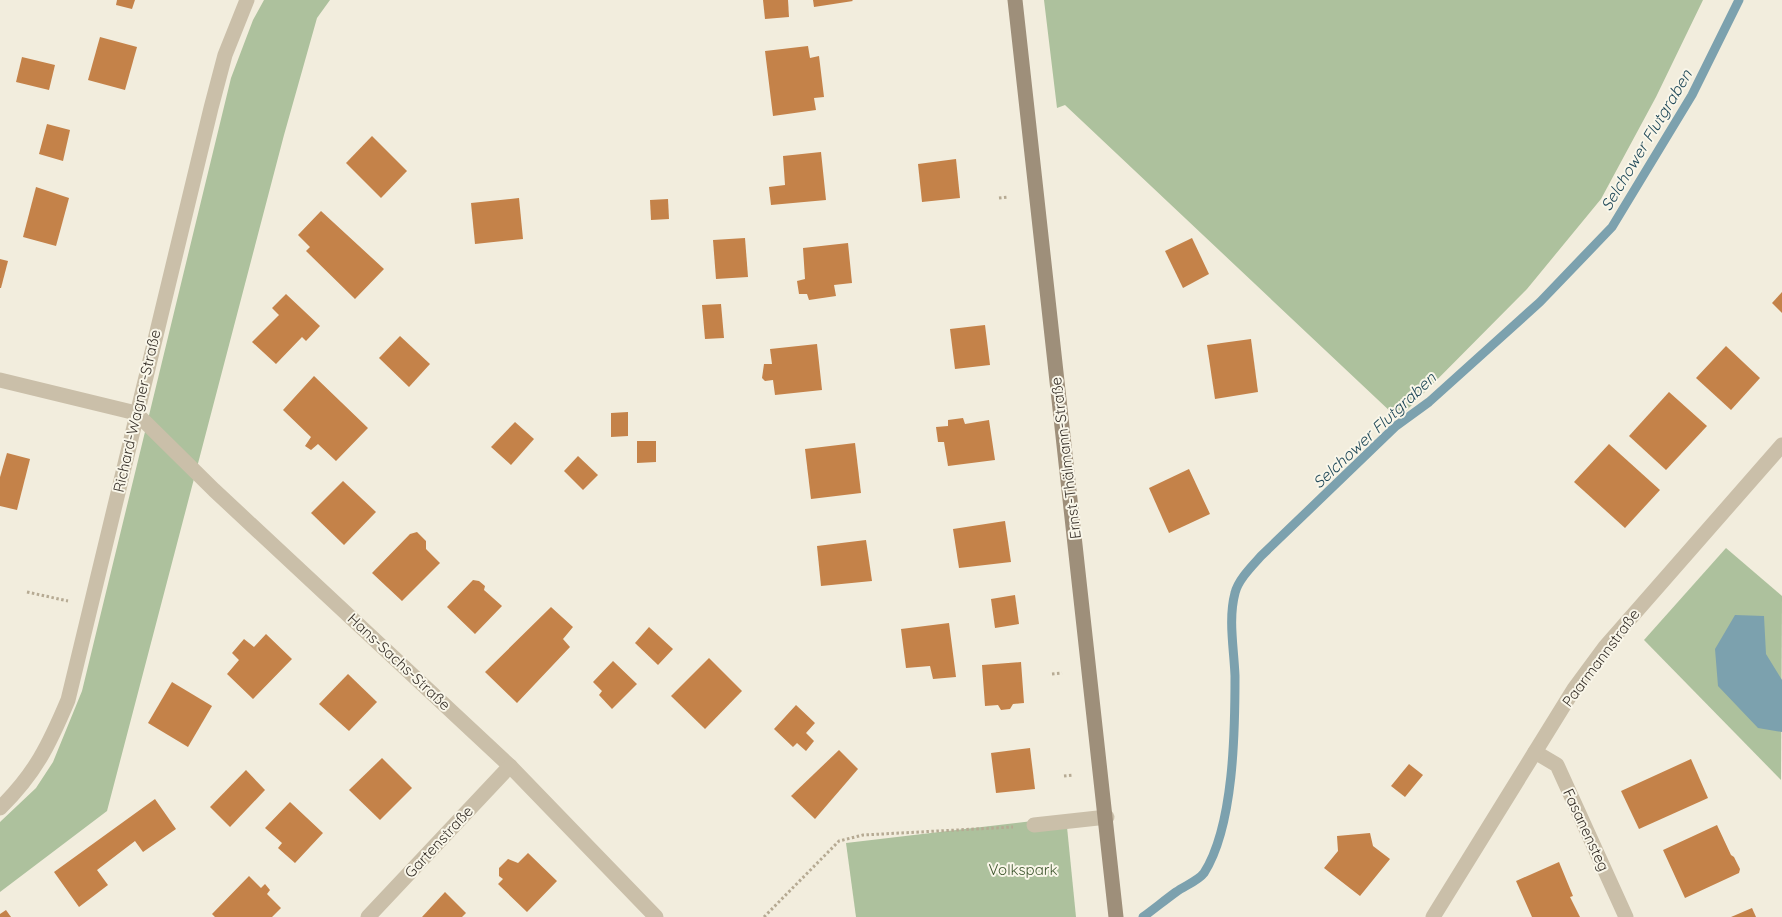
<svg xmlns="http://www.w3.org/2000/svg" width="1782" height="917" viewBox="0 0 1782 917" font-family="Quicksand,sans-serif">
	<style>
		.green { fill: #adc19d }
		.water { fill: #7ca1ae }
		.lines { fill: none; stroke-linecap: round; stroke-linejoin: round }
		.stream { stroke: #7ca1ae; stroke-width: 9 }
		.building { fill: #c48249 }
		.path { stroke: #b6aa93; stroke-width: 3; stroke-dasharray: 2.5 2.5; stroke-linecap: butt }
		.lane { stroke: #cabfa9; stroke-width: 15 }
		.street { stroke: #cabfa9; stroke-width: 15 }
		.secondary { stroke: #9e8f7a; stroke-width: 15 }
		.labels { text-anchor: middle; stroke-width: 4; stroke-linejoin: round; paint-order: stroke }
		.street-label { font-size: 15px; fill: #373029; stroke: #f9f6e9 }
		.park-label { font-size: 15px; fill: #3d552d; stroke: #f9f6e9 }
		.water-label { font-size: 16px; font-style: italic; fill: #1f4858; stroke: #f9f6e9 }
	</style>
	<rect width="100%" height="100%" fill="#f2eddd"/>
	<g class="green">
		<path d="M264,0H330L317,18L284,135L107,811L0,892V822L36,788L53,762L82,691L231,78L253,20Z"/>
		<path d="M1044,0H1703L1656,97L1601,199L1527,289L1400,417L1393,414L1065,105L1057,108Z"/>
		<path d="M1726,548L1782,596L1781,780L1644,640Z"/>
		<path d="M1066,817L1076,917H856L846,843Z"/>
	</g>
	<path class="water" d="M1735,615L1764,616L1766,654L1782,680V732L1758,728L1718,686L1715,649Z"/>
	<g class="lines">
		<path class="stream" d="M1143,917C1154,909 1165,900 1176,892C1184,886 1198,881 1204,873C1234,826 1235,731 1235,676C1234,649 1228,619 1235,593C1238,580 1252,566 1261,556L1396,426L1429,402L1540,302L1612,227L1692,95L1739,0"/>
	</g>
	<g class="building">
		<path d="M117,0H135L132,9L116,5Z"/>
		<path d="M763,0H788L789,17L765,19Z"/>
		<path d="M813,0H852L853,1L814,7Z"/>
		<path d="M100,37L137,47L125,90L88,80Z"/>
		<path d="M808,46L810,58L819,56L824,97L814,98L816,110L773,116L765,51Z"/>
		<path d="M22,57L55,65L49,90L16,82Z"/>
		<path d="M47,124L70,130L63,161L39,154Z"/>
		<path d="M372,136L407,171L381,198L346,163Z"/>
		<path d="M821,152L826,200L771,205L769,187L785,185L783,156Z"/>
		<path d="M956,159L960,198L922,202L918,164Z"/>
		<path d="M36,187L69,198L56,246L23,237Z"/>
		<path d="M519,198L523,239L475,244L471,203Z"/>
		<path d="M668,199L669,219L651,220L650,200Z"/>
		<path d="M321,211L384,269L355,299L306,251L310,247L298,235Z"/>
		<path d="M745,238L748,277L716,279L713,240Z"/>
		<path d="M1192,238L1209,274L1183,288L1165,251Z"/>
		<path d="M848,243L852,283L834,285L836,296L809,300L807,294H799L797,281L805,279L803,248Z"/>
		<path d="M0,259L8,261L1,288H0Z"/>
		<path d="M1782,292V313L1772,303Z"/>
		<path d="M286,294L320,326L306,341L302,337L276,364L252,342L279,315L272,308Z"/>
		<path d="M721,304L724,338L705,339L702,305Z"/>
		<path d="M985,325L990,365L955,369L950,329Z"/>
		<path d="M400,336L430,364L409,387L379,358Z"/>
		<path d="M1251,339L1258,392L1215,399L1207,345Z"/>
		<path d="M817,344L822,390L775,395L773,380L765,381L762,378L764,364H772L770,349Z"/>
		<path d="M1726,346L1760,378L1731,410L1696,378Z"/>
		<path d="M314,376L368,428L336,461L318,444L311,450L305,446L311,437L283,410Z"/>
		<path d="M1669,392L1707,426L1666,470L1629,436Z"/>
		<path d="M628,412V436L611,437V413Z"/>
		<path d="M963,418L965,424L989,420L995,460L948,466L944,442H938L936,427L948,426V420Z"/>
		<path d="M515,422L534,439L511,465L491,447Z"/>
		<path d="M637,441H656V462L637,463Z"/>
		<path d="M855,443L861,493L811,499L805,449Z"/>
		<path d="M1609,444L1660,490L1625,528L1574,482Z"/>
		<path d="M7,453L30,459L17,510L0,506V477Z"/>
		<path d="M578,456L598,475L583,490L564,471Z"/>
		<path d="M1189,469L1210,514L1169,533L1149,488Z"/>
		<path d="M343,481L376,512L344,545L311,513Z"/>
		<path d="M1005,521L1011,562L959,568L953,529Z"/>
		<path d="M417,532L426,541V549L440,563L402,601L372,573L410,534Z"/>
		<path d="M866,540L872,581L821,586L817,546Z"/>
		<path d="M473,580L479,581L485,586L484,590L502,606L475,634L447,607Z"/>
		<path d="M1015,595L1019,624L995,628L991,599Z"/>
		<path d="M551,607L573,627L563,639L570,647L517,703L485,672Z"/>
		<path d="M949,623L956,677L933,679L930,666L906,668L901,629Z"/>
		<path d="M649,627L673,649L658,665L635,643Z"/>
		<path d="M266,634L292,659L253,699L227,674L239,660L232,653L244,639L254,647Z"/>
		<path d="M709,658L742,691L705,729L671,696Z"/>
		<path d="M613,661L637,684L612,709L599,695L602,691L593,682Z"/>
		<path d="M1021,662L1024,703L1013,704L1010,709L1001,710L998,705L985,706L982,665Z"/>
		<path d="M348,674L377,702L349,731L319,704Z"/>
		<path d="M172,682L212,706L188,747L148,723Z"/>
		<path d="M796,705L815,723L806,733L814,741L806,751L797,743L793,747L774,729Z"/>
		<path d="M1030,748L1035,789L996,793L991,753Z"/>
		<path d="M839,750L858,769L815,819L791,796Z"/>
		<path d="M382,758L412,788L380,820L349,790Z"/>
		<path d="M1691,759L1708,798L1639,829L1621,791Z"/>
		<path d="M1409,764L1423,775L1405,797L1391,786Z"/>
		<path d="M246,770L265,790L230,827L210,807Z"/>
		<path d="M155,799L176,829L143,852L135,841L97,870L108,885L79,907L54,872Z"/>
		<path d="M290,802L323,833L295,863L278,848L282,843L265,828Z"/>
		<path d="M1717,825L1731,855L1734,857L1740,869L1739,873L1685,898L1663,850Z"/>
		<path d="M1370,833L1373,846L1390,859L1360,896L1324,868L1338,851L1337,836Z"/>
		<path d="M528,853L557,881L527,912L498,884L503,879L499,876V868L508,859L518,863Z"/>
		<path d="M1559,862L1573,896L1570,897L1580,917H1532L1516,881Z"/>
		<path d="M249,876L261,888L265,884L270,890L267,894L281,908L272,917H215L212,914Z"/>
		<path d="M445,892L466,913L462,917H422Z"/>
		<path d="M1752,908L1756,917H1731Z"/>
		<path d="M6,910L11,917H0V914Z"/>
	</g>
	<g class="lines">
		<g class="path">
			<path d="M999,198L1008,197"/>
			<path d="M27,592L68,601"/>
			<path d="M1052,674L1062,673"/>
			<path d="M1064,776L1073,775"/>
			<path d="M764,917L839,841L863,835L1013,827"/>
		</g>
		<path class="lane" d="M1034,825L1107,817"/>
		<g class="street">
			<path d="M0,380L136,413"/>
			<path d="M136,413L214,490L510,766L656,917"/>
			<path d="M1535,752L1557,765L1626,917"/>
			<path d="M0,808C35,774 49,745 68,700L211,108L225,55L247,0"/>
			<path d="M368,917L510,766"/>
			<path d="M1433,917L1574,689L1605,647L1782,445"/>
		</g>
		<path class="secondary" d="M1015,0L1116,917"/>
	</g>
	<g class="labels">
		<g class="street-label">
			<text transform="translate(137 411) rotate(-77)" y="5">Richard-Wagner-Straße</text>
			<text transform="translate(1066 458) rotate(-97)" y="5">Ernst-Thälmann-Straße</text>
			<text transform="translate(1601 658) rotate(-53)" y="5">Paarmannstraße</text>
			<text transform="translate(399 662) rotate(43)" y="5">Hans-Sachs-Straße</text>
			<text transform="translate(1586 830) rotate(65)" y="5">Fasanensteg</text>
			<text transform="translate(439 842) rotate(-47)" y="5">Gartenstraße</text>
		</g>
		<g class="park-label">
			<text x="1023" y="875">Volkspark</text>
		</g>
		<g class="water-label">
			<text transform="translate(1646 140) rotate(-59)" y="6">Selchower Flutgraben</text>
			<text transform="translate(1374 430) rotate(-43)" y="6">Selchower Flutgraben</text>
		</g>
	</g>
</svg>
